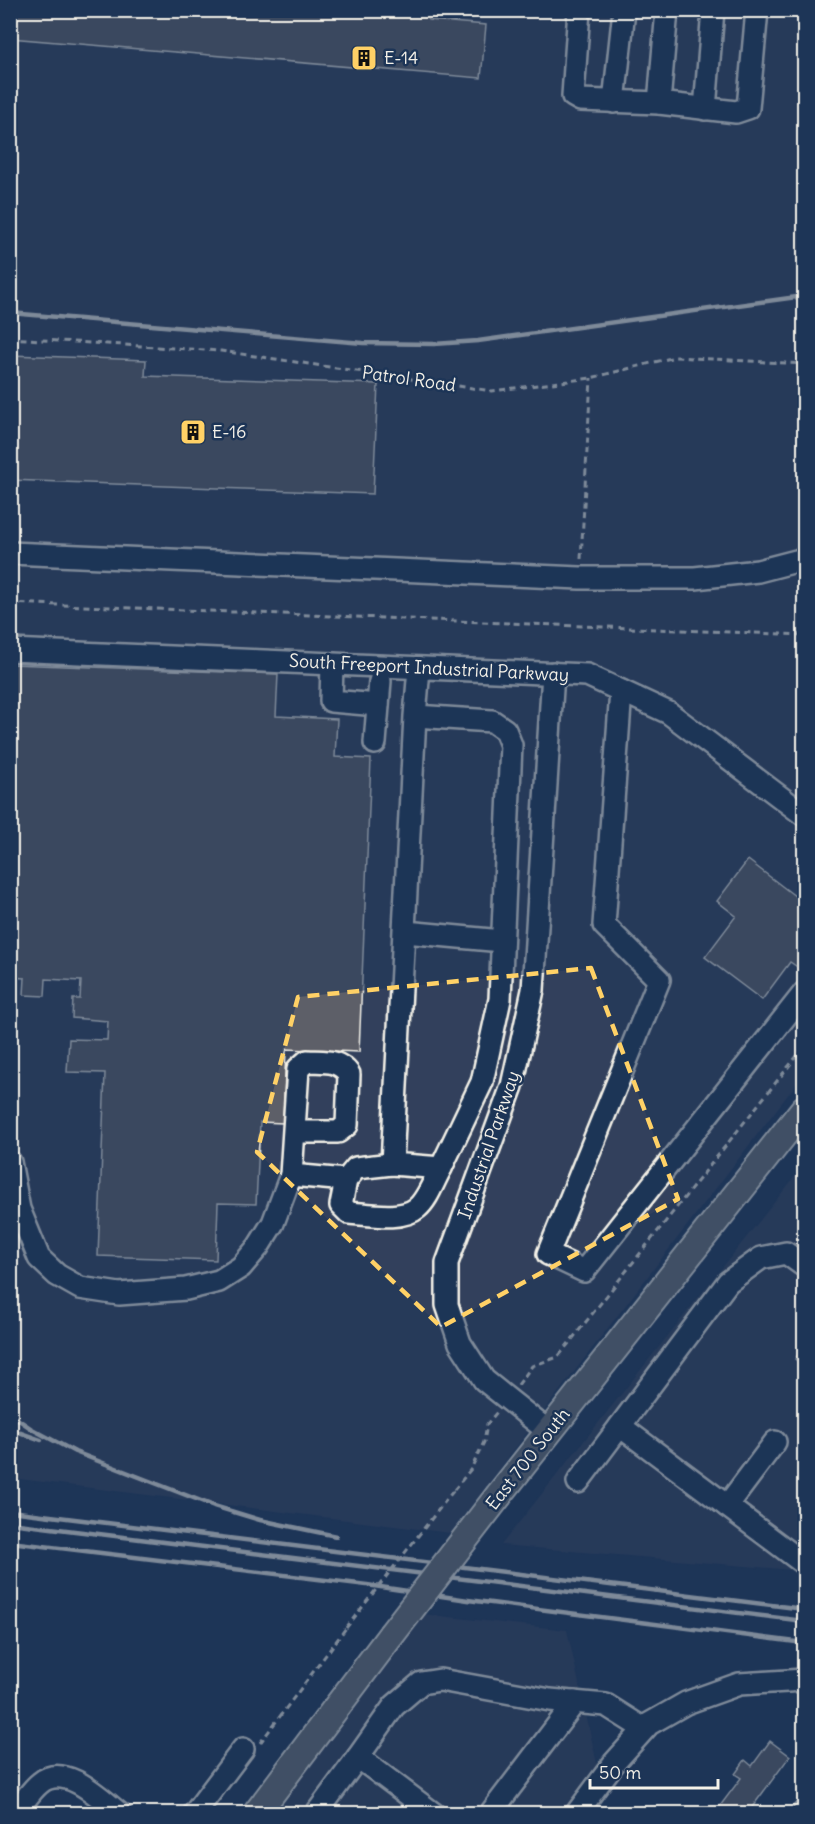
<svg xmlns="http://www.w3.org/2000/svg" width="815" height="1824" viewBox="0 0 815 1824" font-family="Delius,sans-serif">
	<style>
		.built { fill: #30415c }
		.building { fill: #5d5e68; stroke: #f4f1e8; stroke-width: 1.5 }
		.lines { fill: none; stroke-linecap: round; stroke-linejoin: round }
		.minor-casing { stroke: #f4f1e8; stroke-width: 26 }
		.major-casing { stroke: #f4f1e8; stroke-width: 30 }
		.path { stroke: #f4f1e8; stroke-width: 3; stroke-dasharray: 6 4.5; stroke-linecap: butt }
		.minor { stroke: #1d3557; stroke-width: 21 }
		.major { stroke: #6b6f75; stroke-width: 26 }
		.rail { stroke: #f4f1e8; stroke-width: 4.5 }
		.major-bridge-casing { stroke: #f4f1e8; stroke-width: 30; stroke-linecap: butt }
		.path-bridge { stroke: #f4f1e8; stroke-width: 3; stroke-dasharray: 6 4.5; stroke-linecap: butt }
		.major-bridge { stroke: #6b6f75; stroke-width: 26 }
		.marked { fill: none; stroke: #ffd166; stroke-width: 4.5; stroke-dasharray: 12 8; stroke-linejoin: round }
		.labels { text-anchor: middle; stroke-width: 5; stroke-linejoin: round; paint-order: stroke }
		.poi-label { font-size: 18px; fill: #f4f1e8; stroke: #1d3557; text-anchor: start }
		.street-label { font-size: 18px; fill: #f4f1e8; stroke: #1d3557 }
	</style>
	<rect width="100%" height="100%" fill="#1d3557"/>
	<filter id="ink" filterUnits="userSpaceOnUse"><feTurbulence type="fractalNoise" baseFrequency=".0167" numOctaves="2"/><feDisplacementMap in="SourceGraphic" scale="12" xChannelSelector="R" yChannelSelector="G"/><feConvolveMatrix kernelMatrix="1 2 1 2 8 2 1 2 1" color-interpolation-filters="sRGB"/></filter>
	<g filter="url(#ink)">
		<g class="built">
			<path d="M11,11H804V1074L450,1533L11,1478Z"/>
			<path d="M804,1165V1571L501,1545Z"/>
			<path d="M422,1614L567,1630L598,1768L563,1813L267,1814Z"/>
		</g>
		<g class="building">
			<path d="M10,10H429L428,20L486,25L481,78L10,38Z"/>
			<path d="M10,355L146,360L145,376L378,384L373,494L10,480Z"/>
			<path d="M10,664L278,674L276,716L337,719L335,757L371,759L359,1052L286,1049L283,1123L260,1122L256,1204L218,1203L216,1260L98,1256L105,1073L67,1072L69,1039L107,1040L108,1021L72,1018L73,999H80L81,981L46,979L45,996L24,995L25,978L10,977Z"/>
			<path d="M748,860L804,903V961L799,968L790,962L762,1000L705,957L736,916L717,901Z"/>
			<path d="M804,1346V1366L795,1359Z"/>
			<path d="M770,1741L790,1756L747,1814H714L741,1778L735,1774L745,1760L752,1766Z"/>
		</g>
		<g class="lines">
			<g class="minor-casing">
				<g id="minor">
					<path d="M579,10L573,96L580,100L659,103L736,112L748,108L757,10"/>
					<path d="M614,102L624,10"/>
					<path d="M659,103L667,10"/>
					<path d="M705,109L713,10"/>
					<path d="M10,553L580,578H695L758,571L804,559"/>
					<path d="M10,650L587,675L669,713L804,815"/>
					<path d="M332,664L331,701L378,705"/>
					<path d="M621,691L604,925L659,980L548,1254L584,1271L804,993"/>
					<path d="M415,716L492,721L505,730L511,745L500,999L482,1082L441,1168L392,1164L415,716L419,668"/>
					<path d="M375,743L380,681"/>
					<path d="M405,932L502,941"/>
					<path d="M294,1132H338L347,1125L349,1074C338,1059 325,1062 307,1061L298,1069L291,1175L346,1180"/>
					<path d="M10,1162L19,1209L39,1258L57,1275L80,1288L119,1294L186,1289L219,1281L241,1267L258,1247L273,1223L291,1175"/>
					<path d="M392,1164L356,1168L346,1180L341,1205L349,1213C367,1214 402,1221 417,1208C428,1199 434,1180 441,1168"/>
					<path d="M620,1426L802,1562L804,1558"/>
					<path d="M549,1432L484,1380L460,1343L447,1305V1263L512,1086L533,990L553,673"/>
					<path d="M578,1482L728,1282L761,1258L786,1253L804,1266"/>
					<path d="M727,1506L775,1442"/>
					<path d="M16,1811C24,1802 31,1790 40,1783C65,1762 101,1799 120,1814"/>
					<path d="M194,1814L243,1749"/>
					<path d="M316,1814L358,1757"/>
					<path d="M434,1814L358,1757L394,1706L421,1683L440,1680L550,1700L606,1705L644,1729"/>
					<path d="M490,1814L575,1702"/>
					<path d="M576,1814L614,1763L649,1724L686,1703L739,1684L804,1680"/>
					<path d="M803,1814L804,1812"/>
				</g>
			</g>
			<g class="major-casing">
				<g id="major">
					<path d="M499,1495L804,1109"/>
					<path d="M256,1814L391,1635"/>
				</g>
			</g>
			<g class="path">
				<path d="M10,338L221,351L492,391L591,378L675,357L804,364"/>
				<path d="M581,559L591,378"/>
				<path d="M10,603L804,635"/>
				<path d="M518,1385L532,1366L558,1357L804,1047"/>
				<path d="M454,1490L471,1469L484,1442L487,1424L497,1412"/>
				<path d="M260,1743L346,1628"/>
			</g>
			<use href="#minor" class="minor"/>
			<use href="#major" class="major"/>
			<g class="rail">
				<path d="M10,313L363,343L434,344L478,341L804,296"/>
				<path d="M10,1414L32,1429L75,1452L214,1506L260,1520L336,1536"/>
				<path d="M10,1429L41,1440"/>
				<path d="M10,1511L804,1609"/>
				<path d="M10,1523L804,1621"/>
				<path d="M10,1542L367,1585L468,1600L804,1643"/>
			</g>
			<g class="major-bridge-casing">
				<path id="major-bridge" d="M391,1635L499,1495"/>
			</g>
			<path class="path-bridge" d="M346,1628L454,1490"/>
			<use href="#major-bridge" class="major-bridge"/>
		</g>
	</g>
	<path d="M0 0H815V1824H0ZM591,968L678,1199L441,1327L257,1152L298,997Z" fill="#1d3557" fill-opacity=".55" fill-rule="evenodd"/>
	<path class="marked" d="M591,968L678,1199L441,1327L257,1152L298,997Z"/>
	<defs>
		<g id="building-square" transform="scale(1.35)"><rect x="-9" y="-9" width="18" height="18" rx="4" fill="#ffd166" stroke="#1d3557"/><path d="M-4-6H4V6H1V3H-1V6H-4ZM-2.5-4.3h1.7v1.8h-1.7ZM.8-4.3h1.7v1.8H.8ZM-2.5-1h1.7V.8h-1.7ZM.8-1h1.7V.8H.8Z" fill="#111"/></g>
	</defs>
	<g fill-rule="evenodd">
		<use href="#building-square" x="364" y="58"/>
		<use href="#building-square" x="193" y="432"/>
	</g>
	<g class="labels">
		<g class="poi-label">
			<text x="384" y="64">E-14</text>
			<text x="212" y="438">E-16</text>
		</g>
		<g class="street-label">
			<text transform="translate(409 379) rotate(8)" y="6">Patrol Road</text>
			<text transform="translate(429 668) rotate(3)" y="6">South Freeport Industrial Parkway</text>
			<text transform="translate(489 1145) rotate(-71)" y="6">Industrial Parkway</text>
			<text transform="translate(528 1459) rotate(-52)" y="6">East 700 South</text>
		</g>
	</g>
	<rect width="815" height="1824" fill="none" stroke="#1d3557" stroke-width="36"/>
	<rect x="18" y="18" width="779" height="1788" fill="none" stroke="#f4f1e8" stroke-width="2" filter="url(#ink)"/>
	<path d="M590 1779v9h128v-9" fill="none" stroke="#f4f1e8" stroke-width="3"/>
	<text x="599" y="1779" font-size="18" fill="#f4f1e8" stroke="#1d3557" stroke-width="4.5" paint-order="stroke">50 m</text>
</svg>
